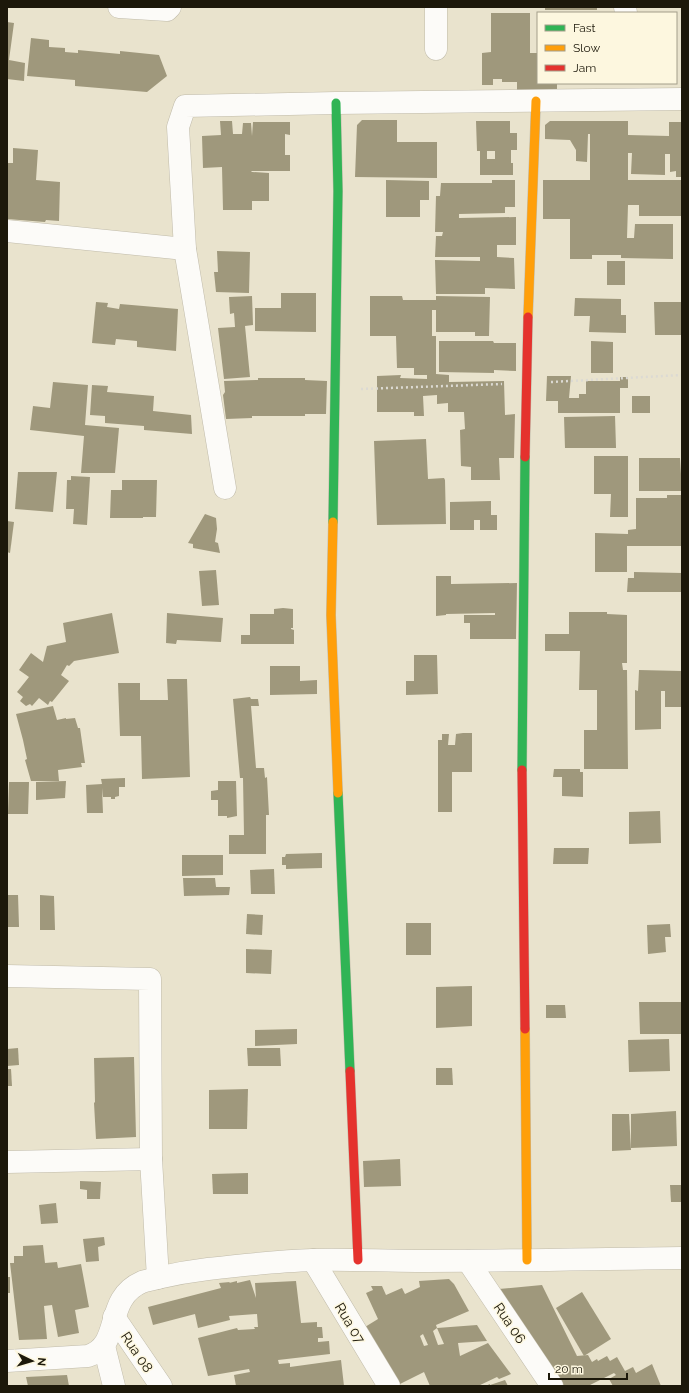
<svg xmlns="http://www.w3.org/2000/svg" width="689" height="1393" viewBox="0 0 689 1393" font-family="Raleway,sans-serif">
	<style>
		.building { fill: #9f987c; fill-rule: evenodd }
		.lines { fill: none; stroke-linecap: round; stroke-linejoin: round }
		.street-casing { stroke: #c0bbaa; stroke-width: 23 }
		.fast-casing { stroke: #c0bbaa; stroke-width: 10 }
		.slow-casing { stroke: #c0bbaa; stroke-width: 10 }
		.jam-casing { stroke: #c0bbaa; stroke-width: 10 }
		.path { stroke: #dcdad3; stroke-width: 2.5; stroke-dasharray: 2 3; stroke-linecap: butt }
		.street { stroke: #fcfbf8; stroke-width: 22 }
		.fast { stroke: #30b455; stroke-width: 9 }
		.slow { stroke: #ff9f0a; stroke-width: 9 }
		.jam { stroke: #e5322d; stroke-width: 9 }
		.labels { text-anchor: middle; stroke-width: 3; stroke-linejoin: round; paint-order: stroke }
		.street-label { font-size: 14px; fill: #1c180a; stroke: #fdf7df }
	</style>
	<rect width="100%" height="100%" fill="#e9e3cd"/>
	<g class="building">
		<rect x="545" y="7" width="52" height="3"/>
		<path d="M491,13H530V53H538V83H557V92H517V82H502V79H493V85H482V53L491,52Z"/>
		<path d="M7,22L14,23L9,60L25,63L24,81L7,79Z"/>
		<path d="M31,38L49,40V47L65,48V52L78,53V50L120,54V51L159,55L167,76L147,92L75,86V80L27,76Z"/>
		<path d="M362,120H397V142H437V178L355,177L357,125Z"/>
		<path d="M220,121H232L233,134H242L243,123H251L252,136L253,122H290V135L285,134V155H290V171H251L252,172L269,173V201H252V210H223L222,167L203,168L202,136L221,135Z"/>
		<path d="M476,121H510V133H517V150H511V163H513V175H480V151H477ZM487,151H495V159H487Z"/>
		<path d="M550,121H628V135L669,136V122H682V177H676V171L670,172V154H665V175L631,174L632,153H628V180H682V216H639V205H628L627,238H634L635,224H673V259L621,258V255H592V259H570V219H543V180H590V134H588L587,162L576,161V150L570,140L545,139V125Z"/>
		<path d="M13,148L38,150L36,180L60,182L59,221L46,220L45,222L7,219V163H13Z"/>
		<path d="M386,180L429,181V200H420V217H386Z"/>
		<path d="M492,180H515V207H505V213L459,214V218L516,217V245H497V257L514,258L515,289L485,288V294H436L435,260L480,261V257H435L436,236H442L443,232H435L436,196H440L441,183H492Z"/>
		<path d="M217,251L250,252L249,293L216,292L214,272H218Z"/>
		<rect x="607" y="261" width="18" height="24"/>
		<path d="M281,293H316V332L255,331V308H281Z"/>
		<path d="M252,296L253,325L245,326L250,377L224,379L218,328L235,327L234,313L230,314L229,297Z"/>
		<path d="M370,296H402L403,300H436V296L490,297L489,336H475V332H436V310H432V336H436V374L449,375V382L504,381L505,415L515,414L514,458H499L500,480H471V467L461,466L460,430L465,429L464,412H448V403L437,404V395L423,396L424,416H414V412H377V376L401,375L400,378L427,379V375H414V368H397L396,336H370Z"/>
		<path d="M575,298L621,299V315H626V333L589,332L590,316H574Z"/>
		<path d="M96,302L108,303L107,307L119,309L120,304L178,309L176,351L137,347V341L116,339L115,345L92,343Z"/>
		<path d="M654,302H682V335H655Z"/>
		<path d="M439,341H493L494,343H516V371L494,370V373L439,372Z"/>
		<path d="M591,341L613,342V373H591Z"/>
		<path d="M547,376H571L569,398H579V394H586V381H620V377H628V388H620V413H558V401H546Z"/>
		<path d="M258,378H305V380L327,381L326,414H305V416H252V418L226,419L223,395L225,392L224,381L258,380Z"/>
		<path d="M53,382L88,385L85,425L119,428L115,473H81L84,436L30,430L33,406L50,408Z"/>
		<path d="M92,385L108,386L107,392L154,396L153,411L191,415L192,434L144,430V426L105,423V416L90,415Z"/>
		<rect x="632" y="396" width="18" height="17"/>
		<path d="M615,416L616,448H565L564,417Z"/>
		<path d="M426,439L428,479L444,478L445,480L446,524L377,525L374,441Z"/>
		<path d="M594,456H628V517H610L611,494H594Z"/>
		<path d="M639,458H680L682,491H639Z"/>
		<path d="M18,472H57L53,512L15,509Z"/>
		<path d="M71,476L90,477L87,525L73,524L74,509H66L67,480H71Z"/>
		<path d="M122,480H157L156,517H143V518H110L111,490H122Z"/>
		<path d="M667,495H682V546H627V572H595V533L628,534V530L636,529V498H667Z"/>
		<path d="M491,501V515H497V530H480V520H474V530H450V502Z"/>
		<path d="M205,514L216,518L217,529L215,542L218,543L220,553L193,548V544L188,543Z"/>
		<path d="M7,521L14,522L10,553L7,552Z"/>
		<path d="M216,570L219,605L202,606L199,571Z"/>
		<path d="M634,572L682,573V592H627L628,578H634Z"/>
		<path d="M436,576H451V584L517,583L516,639H470V623H464V615H495V613L446,614V615L436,616Z"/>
		<path d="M283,608L293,609V628H291V629L294,630V644H241V635H250V614H274V609Z"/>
		<path d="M569,612H607V614L627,615V663H622L623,670H627L628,769H584V730H597V690H579L580,651H545V634H569Z"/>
		<path d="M112,613L119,653L74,661L69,666L67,665L61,675L69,681L52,702L50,701L48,705L39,698L32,706L30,704L26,706L20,701L23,697L17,692L29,677L19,670L31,653L43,662L47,646L66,642L63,623Z"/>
		<path d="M167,613L223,618L221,642L177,640L176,644L166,643Z"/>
		<path d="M414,655H437L438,694L406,695V681H414Z"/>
		<path d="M270,666H300V681L317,680V694L270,695Z"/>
		<path d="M639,670L682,671V707H665V691H661V729L635,730V690L638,691Z"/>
		<path d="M167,679H187L190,777L142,779L141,737V736H120L118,683H140V700H168Z"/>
		<path d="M250,697L251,699H258L259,706H251L256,768H264L265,778L267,777L269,815H266V854H229V835H244L243,778H240L233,699Z"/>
		<path d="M53,706L57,720L66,718V719L75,718L78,728H80L85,763H81L82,767L58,770L59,781H31L25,760L27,759L23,740L16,714Z"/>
		<path d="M463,733H472V772H452V812H438V740H442V734H449L448,745H455L456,734Z"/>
		<path d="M554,769H580V772H583V797L562,796V777H553Z"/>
		<path d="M125,778V787H119V796L115,797V799H111V797H103L102,788L103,813H87L86,785L102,784L101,779Z"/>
		<path d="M66,781L65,798L36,800V782Z"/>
		<path d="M218,781H236L237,816L227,818V816H218V800H211V791L218,790Z"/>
		<path d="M9,782H29L28,814H8Z"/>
		<path d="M660,811L661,843L629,844V812Z"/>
		<path d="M554,848H589L588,864H553Z"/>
		<path d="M322,853V868L286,869V865H282V857H285L286,854Z"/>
		<path d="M182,855H223V875L182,876Z"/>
		<path d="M274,869L275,894H251L250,870Z"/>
		<path d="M183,878H215L216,887H230L229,895L184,896Z"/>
		<path d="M7,895H18L19,927H7Z"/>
		<path d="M40,895L54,896L55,930H40Z"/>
		<path d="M247,914L263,915L262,935L246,934Z"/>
		<rect x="406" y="923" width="25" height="32"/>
		<path d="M670,924L671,937H665L666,952L648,954L647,925Z"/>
		<path d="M246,949L272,950L271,974L246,973Z"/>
		<path d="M472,986V1026L436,1028V987Z"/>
		<path d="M639,1002H682V1034H640Z"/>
		<path d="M546,1005H565L566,1018H546Z"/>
		<path d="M297,1029V1044L255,1046V1030Z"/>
		<path d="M669,1039L670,1071L629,1072L628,1040Z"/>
		<path d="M18,1048L19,1065L7,1066V1049Z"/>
		<path d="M247,1048H280L281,1066H248Z"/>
		<path d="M134,1057L136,1137L96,1139L94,1103L95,1102L94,1058Z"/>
		<path d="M436,1068H452L453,1085H436Z"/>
		<path d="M7,1069H11L12,1086H7Z"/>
		<path d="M248,1089L247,1129H209V1090Z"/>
		<path d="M676,1111L677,1146L631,1148V1114Z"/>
		<path d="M612,1114H629L631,1150L612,1151Z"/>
		<path d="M400,1159L401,1186L364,1187L363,1161Z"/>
		<path d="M248,1173V1194H213L212,1174Z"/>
		<path d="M80,1181L101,1182L100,1199H87V1190L80,1189Z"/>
		<path d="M670,1185H682V1202H671Z"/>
		<path d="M56,1203L58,1223L41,1224L39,1205Z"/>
		<path d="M104,1237L105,1245L98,1247L99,1261L86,1262L83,1239Z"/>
		<path d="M43,1245L45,1263L57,1262L58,1268L81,1264L89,1307L75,1310L79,1333L58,1337L52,1305L44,1306L47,1339L19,1340L10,1263H14V1256H23V1246Z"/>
		<rect x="7" y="1277" width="3" height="16"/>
		<path d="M449,1279L454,1284L469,1311L436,1325L437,1328L433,1331L438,1345L444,1344L437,1328L477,1325L487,1341L458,1343L460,1356L488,1343L511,1374L499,1379L497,1377L478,1386H430L424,1372L398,1385L365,1327L378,1319L366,1293L373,1290L371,1286H382L386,1295L402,1288L405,1294L420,1287L419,1281ZM423,1334L428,1345L424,1346L420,1336Z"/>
		<path d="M250,1280L256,1298L255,1283L296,1281L301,1323L317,1322V1327H322L323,1338H318V1342L329,1341L330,1354L278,1360L279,1364L290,1363V1367L341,1360L344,1386H236L234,1375L250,1372L249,1369L208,1376L198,1338L237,1328L238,1330L255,1329L254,1327H258L257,1314L229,1316L230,1320L198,1328L195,1314L153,1325L148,1307L221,1288L219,1283L230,1282L229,1283L237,1281V1283Z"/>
		<path d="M542,1285L577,1356L588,1355L592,1362L597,1359L598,1361L607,1356L610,1361L617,1357L625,1371L633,1367L636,1373L652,1364L661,1386H613L609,1379L616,1375L614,1373L590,1385V1386H564L563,1384L561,1386L499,1289Z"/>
		<path d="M582,1292L611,1339L584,1356L556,1308Z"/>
		<path d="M67,1375L69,1386H28L26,1377Z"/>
		<path d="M505,1380L508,1386H485L490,1384V1385Z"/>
	</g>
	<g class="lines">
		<g class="street-casing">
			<g id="street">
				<path d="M119,7L167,10L170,7"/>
				<path d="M625,7L626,13"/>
				<path d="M436,49V7"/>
				<path d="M7,231L185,249"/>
				<path d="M225,488L185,249L178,127L185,106L336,103L682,99"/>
				<path d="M7,976L150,979L151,1159L158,1278"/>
				<path d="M7,1162L151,1159"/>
				<path d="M313,1260L389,1386"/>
				<path d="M468,1261L552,1386"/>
				<path d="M114,1317L161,1386"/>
				<path d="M104,1346L114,1386"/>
				<path d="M7,1361L88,1356C123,1345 103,1299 142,1282C147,1280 152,1280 157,1278C174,1274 191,1271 208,1269C243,1265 278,1261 313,1260C347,1259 382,1261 416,1261C505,1261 593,1259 682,1258"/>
			</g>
		</g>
		<g class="fast-casing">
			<g id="fast">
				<path d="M333,522L338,191L336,103"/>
				<path d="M522,770L525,457"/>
				<path d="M338,793L350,1071"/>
			</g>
		</g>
		<g class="slow-casing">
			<g id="slow">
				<path d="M528,317L536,101"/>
				<path d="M333,522L331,615L338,793"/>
				<path d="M525,1029L527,1260"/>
			</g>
		</g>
		<g class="jam-casing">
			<g id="jam">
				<path d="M525,457L528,317"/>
				<path d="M522,770L525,1029"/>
				<path d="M350,1071L358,1260"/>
			</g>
		</g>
		<g class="path">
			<path d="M551,382L682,375"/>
			<path d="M361,389L502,384"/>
		</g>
		<use href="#street" class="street"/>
		<use href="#fast" class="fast"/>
		<use href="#slow" class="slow"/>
		<use href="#jam" class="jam"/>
	</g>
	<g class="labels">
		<g class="street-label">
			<text transform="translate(350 1323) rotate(59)" y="5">Rua 07</text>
			<text transform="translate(510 1323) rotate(56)" y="5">Rua 06</text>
			<text transform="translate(137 1352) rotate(56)" y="5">Rua 08</text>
		</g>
	</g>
	<rect width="689" height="1393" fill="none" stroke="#1c180a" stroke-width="16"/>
	<rect x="537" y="12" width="140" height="72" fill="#fdf7df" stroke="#a39e8a"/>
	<rect x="545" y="25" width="20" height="6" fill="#30b455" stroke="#a39e8a"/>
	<text x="573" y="32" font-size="12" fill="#1c180a">Fast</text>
	<rect x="545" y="45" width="20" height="6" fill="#ff9f0a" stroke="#a39e8a"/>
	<text x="573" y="52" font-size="12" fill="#1c180a">Slow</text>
	<rect x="545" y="65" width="20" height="6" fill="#e5322d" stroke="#a39e8a"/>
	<text x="573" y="72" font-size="12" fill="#1c180a">Jam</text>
	<g transform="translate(32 1361) rotate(95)" stroke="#fdf7df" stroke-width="3" paint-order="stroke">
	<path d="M0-3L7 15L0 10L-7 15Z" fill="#1c180a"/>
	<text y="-6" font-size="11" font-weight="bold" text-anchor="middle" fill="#1c180a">N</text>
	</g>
	<path d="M549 1373v6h78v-6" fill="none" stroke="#1c180a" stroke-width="2"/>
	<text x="555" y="1373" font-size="12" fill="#1c180a" stroke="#fdf7df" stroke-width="3" paint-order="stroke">20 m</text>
</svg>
